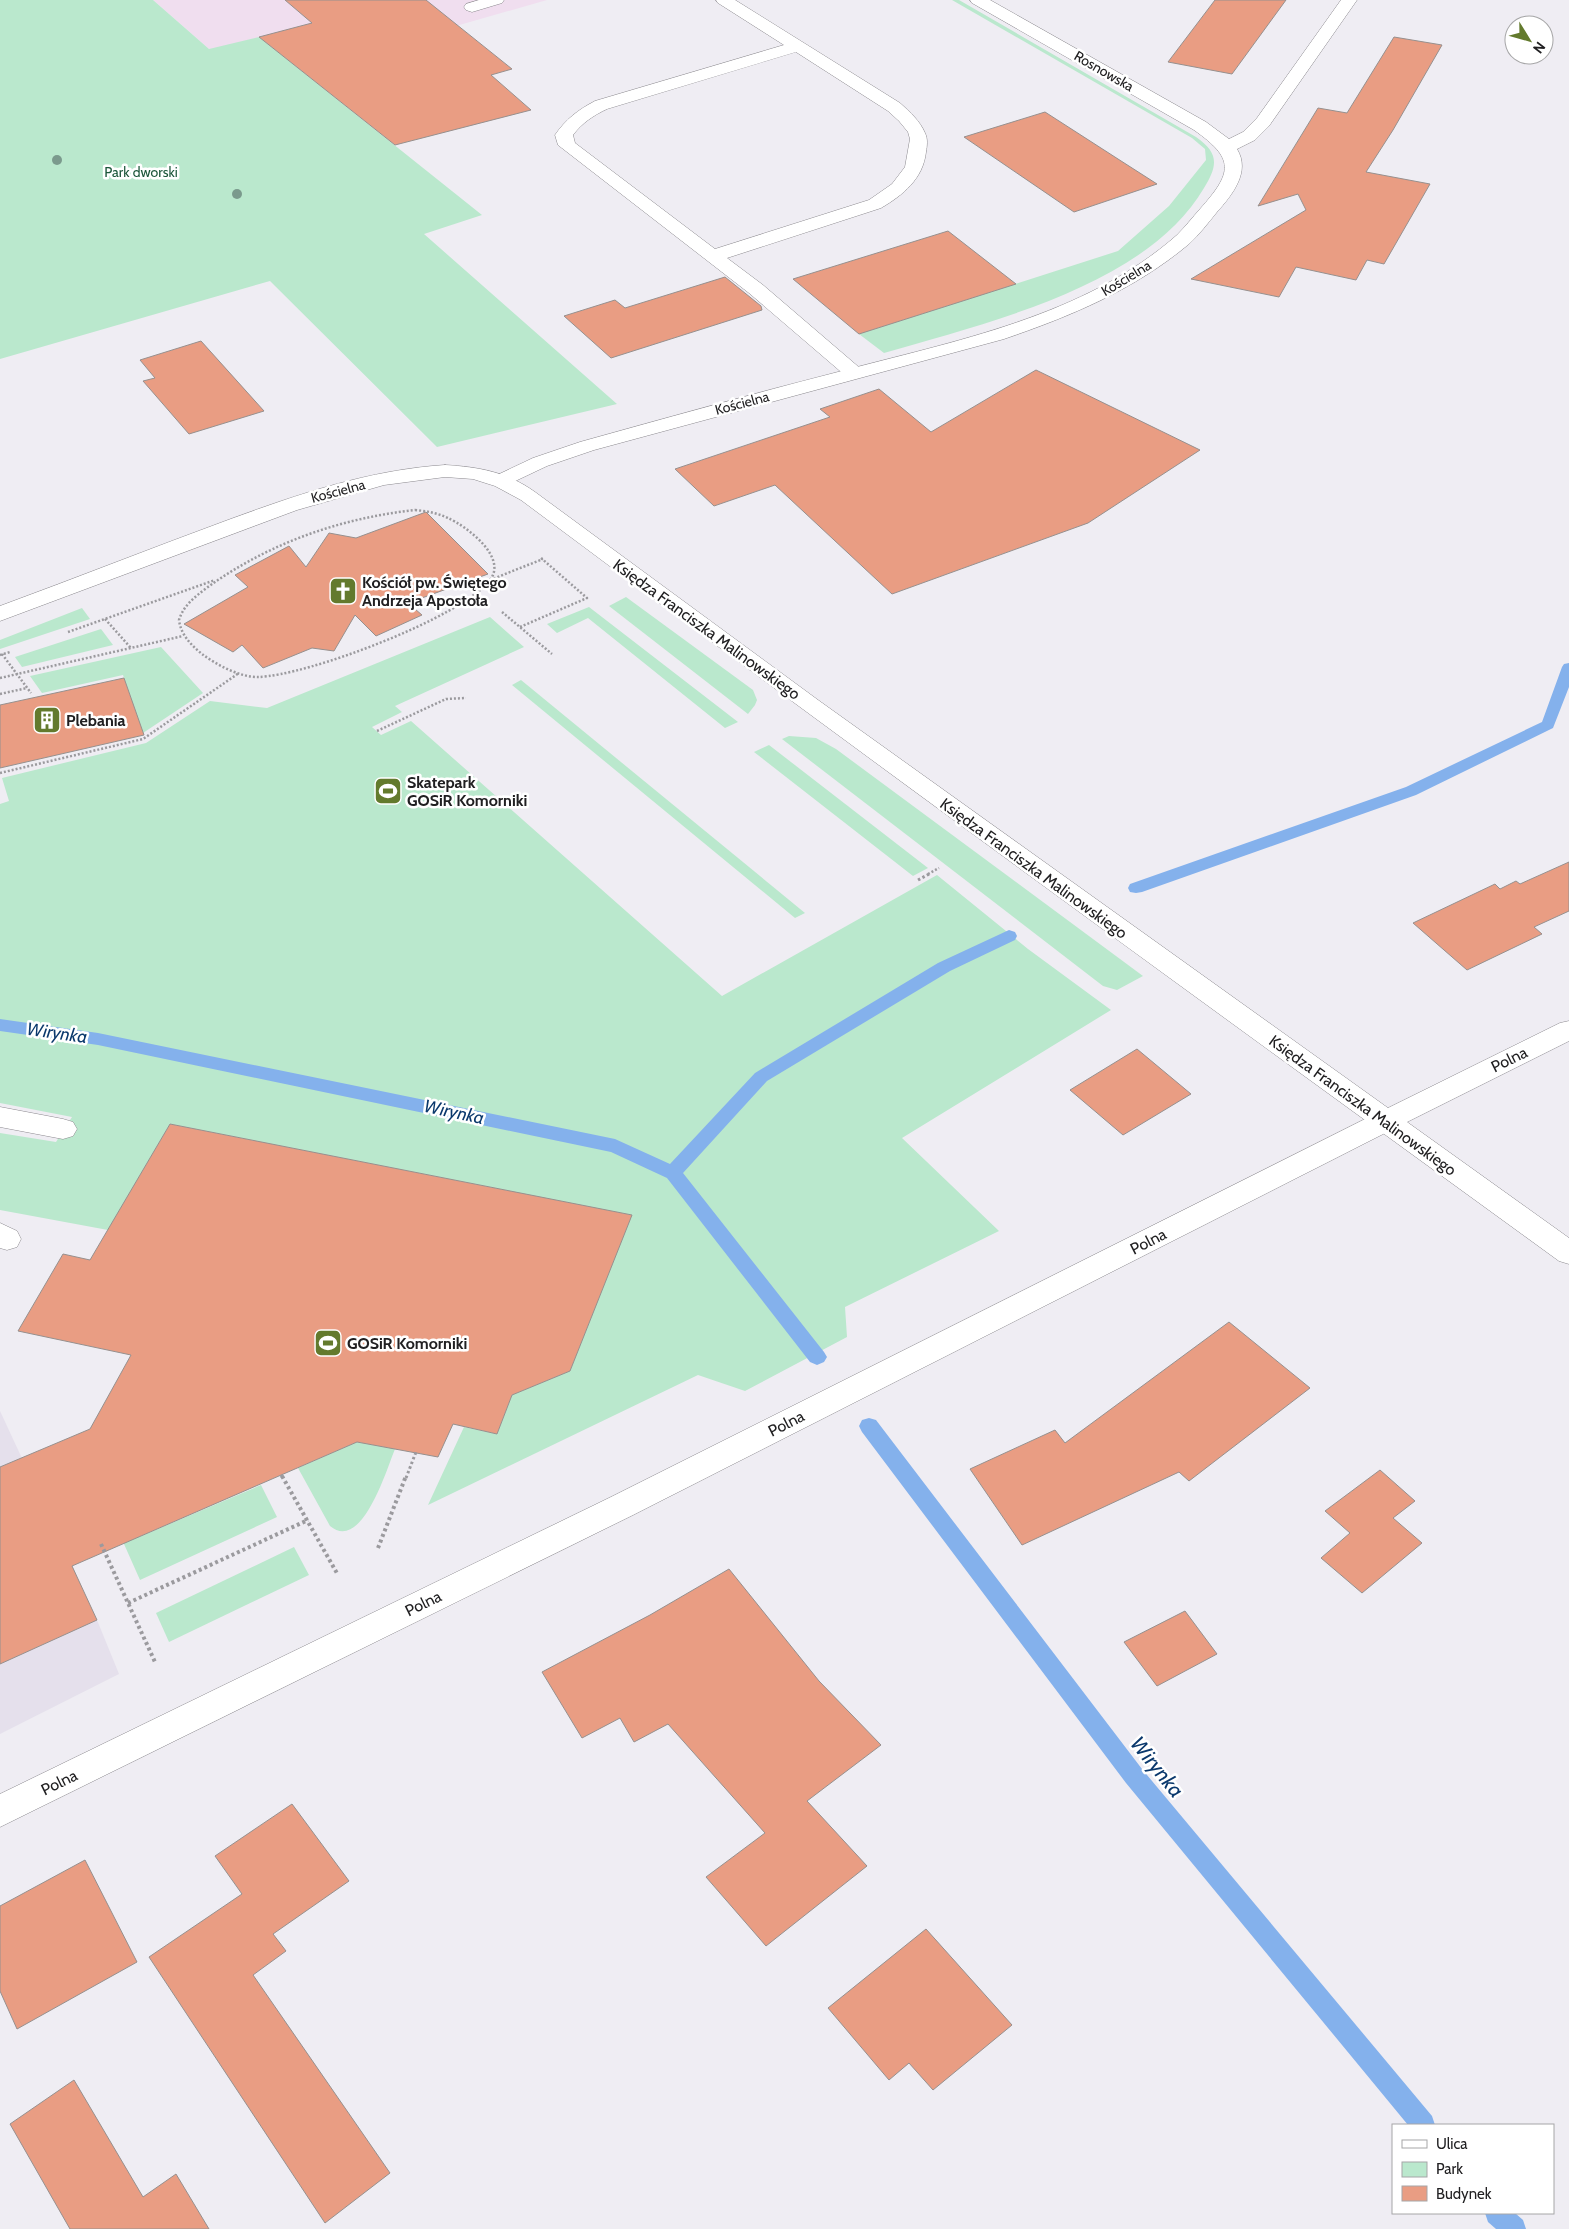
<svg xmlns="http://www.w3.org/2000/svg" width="1569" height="2229" viewBox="0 0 1569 2229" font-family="Cabin,sans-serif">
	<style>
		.built { fill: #e5e0ec }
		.industrial { fill: #f0deef }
		.green { fill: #bae8cd }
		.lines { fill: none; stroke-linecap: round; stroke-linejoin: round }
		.stream { fill: #84b1ec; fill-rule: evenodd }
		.building { fill: #e99d83; stroke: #96908e }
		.service-casing { stroke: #8b898e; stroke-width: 1 }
		.minor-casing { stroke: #8b898e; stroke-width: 1 }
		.tertiary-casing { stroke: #8b898e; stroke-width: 1 }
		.path-far2 { stroke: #9b9a9e; stroke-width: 2.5; stroke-dasharray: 2 2; stroke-linecap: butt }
		.path-far1 { stroke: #9b9a9e; stroke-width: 3; stroke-dasharray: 2.5 2.5; stroke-linecap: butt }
		.path { stroke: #9b9a9e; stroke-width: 4; stroke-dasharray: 3 3; stroke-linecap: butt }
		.service { fill: #fff; fill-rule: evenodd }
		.minor { fill: #fff; fill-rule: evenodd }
		.tertiary { fill: #fff; fill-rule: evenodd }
		.tree { fill: #7b9a8d }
		.labels { text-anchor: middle; stroke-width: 5; stroke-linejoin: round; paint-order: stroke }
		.far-street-label { font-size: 14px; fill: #212022; stroke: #fff }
		.far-park-label { font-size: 14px; fill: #1c563a; stroke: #fff }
		.poi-label { font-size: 16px; font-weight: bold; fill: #212022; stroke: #fff; text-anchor: start }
		.street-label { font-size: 16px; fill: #212022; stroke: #fff }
		.water-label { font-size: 18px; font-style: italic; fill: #0a386c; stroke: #fff }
		.near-water-label { font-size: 21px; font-style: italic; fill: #0a386c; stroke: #fff }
	</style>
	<rect width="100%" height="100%" fill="#efedf3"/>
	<path class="built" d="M0,1411L97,1620L119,1674L0,1734Z"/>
	<path class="industrial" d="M153,0H547L428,34L209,49Z"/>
	<g class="green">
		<path d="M0,0H153L209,49L259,37L482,215L424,234L617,404L437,447L270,281L0,359Z"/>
		<path d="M952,0H959L1196,137C1219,153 1218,165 1204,188C1147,286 986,323 884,353L859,334L1118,251L1169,206L1206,160L1205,149L1192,138Z"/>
		<path d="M626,597L753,690L757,700L755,705L748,714L609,606Z"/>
		<path d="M589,607L738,722L725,728L588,618L557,633L547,624Z"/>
		<path d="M82,608L90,619L0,649V640Z"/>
		<path d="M490,617L524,647L395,706L402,712L372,727L381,735L411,721L722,996L937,875L1028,949L1111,1010L902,1138L999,1231L845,1307L847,1337L745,1391L698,1375L428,1505L464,1427L497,1434L512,1395L570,1371L631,1215L170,1124L108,1230L0,1210V1133L56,1142L72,1117L0,1103V804L9,801L2,778L146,743L210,701L267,708Z"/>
		<path d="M101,629L113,645L22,667L15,657Z"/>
		<path d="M161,647L203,693L143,733L123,675L42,693L30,676Z"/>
		<path d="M521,680L805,913L795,918L512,685Z"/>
		<path d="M789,736L816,738L836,749L1143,976L1117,990L1103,986L782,739Z"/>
		<path d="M769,745L928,868L913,876L754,752Z"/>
		<path d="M357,1442L395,1449C387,1468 362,1553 330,1526L298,1468Z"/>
		<path d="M261,1485L277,1517L140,1580L120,1535L139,1537Z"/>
		<path d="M294,1547L309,1575L169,1642L156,1613Z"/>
	</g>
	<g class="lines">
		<g class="stream">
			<path d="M1569,663V687L1553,728L1416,795L1142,892L1136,893L1130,892L1128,888L1130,884L1406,787L1542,722L1562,667L1564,664Z"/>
			<path d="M1009,930L1015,932L1017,936L1015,940L950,971L767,1081L683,1173L824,1352L827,1357L824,1362L817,1365L810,1362L667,1178L611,1152L98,1045L0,1031V1019L98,1033L615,1139L670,1164L755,1073L938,963Z"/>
			<path d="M869,1418L876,1420L1142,1769L1432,2116L1435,2125H1408L1126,1783L862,1432L859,1426L862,1420Z"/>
			<path d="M1485,2213H1515L1523,2220L1526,2229H1496L1488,2222Z"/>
		</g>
	</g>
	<g class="building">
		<path d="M285,0H426L512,69L491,75L531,110L395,145L259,37L312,23Z"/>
		<path d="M1215,0H1286L1232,74L1168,62Z"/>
		<path d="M1394,37L1442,45L1393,130L1366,172L1430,184L1384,264L1367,260L1356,280L1296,267L1279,297L1191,279L1306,210L1298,194L1258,206L1318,108L1347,113Z"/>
		<path d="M1045,112L1118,159L1157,184L1074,212L964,137Z"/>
		<path d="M948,231L1016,284L859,334L793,279Z"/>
		<path d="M725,277L761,306L762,310L611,358L564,316L615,300L625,308Z"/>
		<path d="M201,341L264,411L189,434L143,381L155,378L140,360Z"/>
		<path d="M1036,370L1200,450L1088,523L892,594L775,485L714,506L675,469L830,417L820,409L879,389L931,432Z"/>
		<path d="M426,512L488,574L408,603L422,615L376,636L355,615L334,651L312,648L263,668L242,645L233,652L184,624L248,587L235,575L289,546L306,567L329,533L356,538Z"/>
		<path d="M124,678L144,735L0,768V705Z"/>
		<path d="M1569,862V911L1534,927L1542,934L1467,970L1413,923L1495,884L1500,889L1516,881L1520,884Z"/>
		<path d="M1137,1049L1191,1094L1123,1135L1070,1090Z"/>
		<path d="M170,1124L632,1215L570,1371L512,1395L497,1434L453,1424L438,1457L357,1442L72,1566L97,1620L0,1664V1467L90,1429L131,1355L18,1331L63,1254L90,1260Z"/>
		<path d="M1229,1322L1310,1388L1189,1481L1179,1472L1022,1545L970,1469L1055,1430L1065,1443Z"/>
		<path d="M1380,1470L1415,1501L1393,1518L1422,1543L1362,1593L1321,1558L1350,1533L1325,1511Z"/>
		<path d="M729,1569L819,1681L881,1745L807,1801L867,1866L766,1946L706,1877L765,1833L668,1724L634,1742L620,1718L582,1738L542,1672L650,1615Z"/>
		<path d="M1185,1611L1217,1654L1157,1686L1124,1642Z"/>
		<path d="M292,1804L349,1881L273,1934L286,1951L253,1975L390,2173L325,2223L149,1957L242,1894L215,1856Z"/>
		<path d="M85,1860L137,1962L17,2029L0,1991V1906Z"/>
		<path d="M926,1929L1012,2025L933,2090L909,2063L889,2080L828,2008Z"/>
		<path d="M74,2080L143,2197L176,2174L209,2229H70L10,2124Z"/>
	</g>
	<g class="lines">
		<g class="service-casing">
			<g id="service">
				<path d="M479,0H504L502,3L472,12L466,10L464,7L466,4Z"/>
				<path d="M716,0H735L900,103C910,112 920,121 925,133C928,139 927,146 926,152C923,179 903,195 881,208L727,258L763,285L861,369L864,373L861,377L854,379L847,377L749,293L558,145L555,135C566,119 578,110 595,101L784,45L718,3ZM796,52L888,111L899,121L908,132L910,139L905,167L892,184L869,200L715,249L575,143L573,135C582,123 594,115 607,109Z"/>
				<path d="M0,1107L63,1119L73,1122L77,1129L73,1136L63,1139L0,1127Z"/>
				<path d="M0,1223L17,1231L21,1239L17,1247L7,1250L0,1248Z"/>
			</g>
		</g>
		<g class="minor-casing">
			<g id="minor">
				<path d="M970,0H990L1206,122L1229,139L1243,132L1257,118L1341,0H1357L1269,126L1255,140L1237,149C1251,172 1232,195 1217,212C1208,223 1199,235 1189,244C1134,290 1071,316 1004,339L594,450L547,466L509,484L502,486L495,484L491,480L495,476L533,458L580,442C666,418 752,394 838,372C954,341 1084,317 1177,235C1185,227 1192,218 1200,209C1233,172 1235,159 1194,130L972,3Z"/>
				<path d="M1385,1111L1395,1114L1399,1121L1395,1128L633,1515L0,1827V1794L611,1497L1375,1114Z"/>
			</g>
		</g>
		<g class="tertiary-casing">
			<path id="tertiary" d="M445,465C479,467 507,472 535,492L818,700L1388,1108L1560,1023L1569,1021V1041L1407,1122L1569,1238V1264L1559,1261C1212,1009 865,757 521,500L495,486L473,479L445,477L384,485L297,510L0,621V606C76,578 152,548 228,520C299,494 369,470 445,465Z"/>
		</g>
		<g class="path-far2">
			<path d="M415,510C427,511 437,513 448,518C466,526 508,557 490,580C461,618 306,676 258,677C239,677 217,665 202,654C191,645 181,635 179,620C184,603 201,592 215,582C275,541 343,518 415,510Z"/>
			<path d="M490,580L543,559"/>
			<path d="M502,612L552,654"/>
			<path d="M105,619L131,648"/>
			<path d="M520,627L587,598L541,558"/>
			<path d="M68,632L215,580"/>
			<path d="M2,654L31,693"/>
			<path d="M0,655L10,652"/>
			<path d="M0,678L183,636"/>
			<path d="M0,694L27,688"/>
			<path d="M377,731L446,699L466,698"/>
			<path d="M0,773L143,739L239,673"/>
			<path d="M928,874L939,868"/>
		</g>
		<g class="path-far1">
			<path d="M918,880L931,873"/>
			<path d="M281,1475L283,1478"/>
			<path d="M406,1478L416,1452"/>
		</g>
		<g class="path">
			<path d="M282,1476L338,1575"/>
			<path d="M101,1544L155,1662"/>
			<path d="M378,1548L406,1476"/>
			<path d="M128,1603L308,1520"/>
		</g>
		<use href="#service" class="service"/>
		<use href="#minor" class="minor"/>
		<use href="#tertiary" class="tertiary"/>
	</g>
	<g class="tree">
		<circle cx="57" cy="160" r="5"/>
		<circle cx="237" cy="194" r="5"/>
	</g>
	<defs>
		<g id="church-square" transform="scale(1.4375)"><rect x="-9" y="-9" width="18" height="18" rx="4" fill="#637a2d" stroke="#fff"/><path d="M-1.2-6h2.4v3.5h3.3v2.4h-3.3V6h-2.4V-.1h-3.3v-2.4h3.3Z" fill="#fff"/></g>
		<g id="building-square" transform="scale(1.4375)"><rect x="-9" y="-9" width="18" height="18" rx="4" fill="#637a2d" stroke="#fff"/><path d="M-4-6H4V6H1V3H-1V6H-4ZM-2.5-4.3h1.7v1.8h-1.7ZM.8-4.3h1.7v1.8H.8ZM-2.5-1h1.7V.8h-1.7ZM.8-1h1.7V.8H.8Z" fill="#fff"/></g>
		<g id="stadium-square" transform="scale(1.4375)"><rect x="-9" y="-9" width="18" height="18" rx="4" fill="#637a2d" stroke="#fff"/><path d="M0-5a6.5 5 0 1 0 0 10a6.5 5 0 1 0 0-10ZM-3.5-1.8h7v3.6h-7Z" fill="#fff"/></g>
	</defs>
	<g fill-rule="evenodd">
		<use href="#church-square" x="343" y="591"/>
		<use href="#building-square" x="47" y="720"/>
		<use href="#stadium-square" x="388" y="791"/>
		<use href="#stadium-square" x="328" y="1343"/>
	</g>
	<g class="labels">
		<g class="far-street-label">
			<text transform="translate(1104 71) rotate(30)" y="5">Rosnowska</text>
			<text transform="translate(1126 278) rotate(-31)" y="5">Kościelna</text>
			<text transform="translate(742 403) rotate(-15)" y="5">Kościelna</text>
			<text transform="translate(338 491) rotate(-15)" y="5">Kościelna</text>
		</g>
		<g class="far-park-label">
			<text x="141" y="177">Park dworski</text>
		</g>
		<g class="poi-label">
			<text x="362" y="588">Kościół pw. Świętego<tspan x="362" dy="18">Andrzeja Apostoła</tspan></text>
			<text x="66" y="726">Plebania</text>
			<text x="407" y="788">Skatepark<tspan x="407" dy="18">GOSiR Komorniki</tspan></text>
			<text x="347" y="1349">GOSiR Komorniki</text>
		</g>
		<g class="street-label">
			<text transform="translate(707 629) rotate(36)" y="6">Księdza Franciszka Malinowskiego</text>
			<text transform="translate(1034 868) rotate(36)" y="6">Księdza Franciszka Malinowskiego</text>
			<text transform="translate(1509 1059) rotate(-26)" y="6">Polna</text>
			<text transform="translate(1363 1105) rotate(36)" y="6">Księdza Franciszka Malinowskiego</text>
			<text transform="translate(1148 1241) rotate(-27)" y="6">Polna</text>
			<text transform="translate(786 1423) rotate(-27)" y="6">Polna</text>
			<text transform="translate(423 1603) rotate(-26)" y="6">Polna</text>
			<text transform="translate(59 1782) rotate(-26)" y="6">Polna</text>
		</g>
		<g class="water-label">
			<text transform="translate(57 1033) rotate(8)" y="6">Wirynka</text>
			<text transform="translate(454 1112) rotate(12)" y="6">Wirynka</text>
		</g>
		<g class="near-water-label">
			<text transform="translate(1157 1767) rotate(51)" y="7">Wirynka</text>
		</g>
	</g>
	<rect x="1392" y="2124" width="162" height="90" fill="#ffffff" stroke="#a6a6a7"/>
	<rect x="1402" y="2140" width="25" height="8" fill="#ffffff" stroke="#a6a6a7"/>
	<text x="1436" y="2149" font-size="15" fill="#212022">Ulica</text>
	<rect x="1402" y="2162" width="25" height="15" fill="#bae8cd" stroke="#a6a6a7"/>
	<text x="1436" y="2174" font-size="15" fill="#212022">Park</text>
	<rect x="1402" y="2186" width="25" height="15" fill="#e99d83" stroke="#a6a6a7"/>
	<text x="1436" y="2199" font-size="15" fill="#212022">Budynek</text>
	<g transform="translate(1529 40) rotate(127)"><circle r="24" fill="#ffffff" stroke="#a6a6a7"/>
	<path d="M0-4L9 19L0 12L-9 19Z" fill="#637a2d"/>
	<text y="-8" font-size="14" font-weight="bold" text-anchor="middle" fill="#212022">N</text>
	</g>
</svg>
